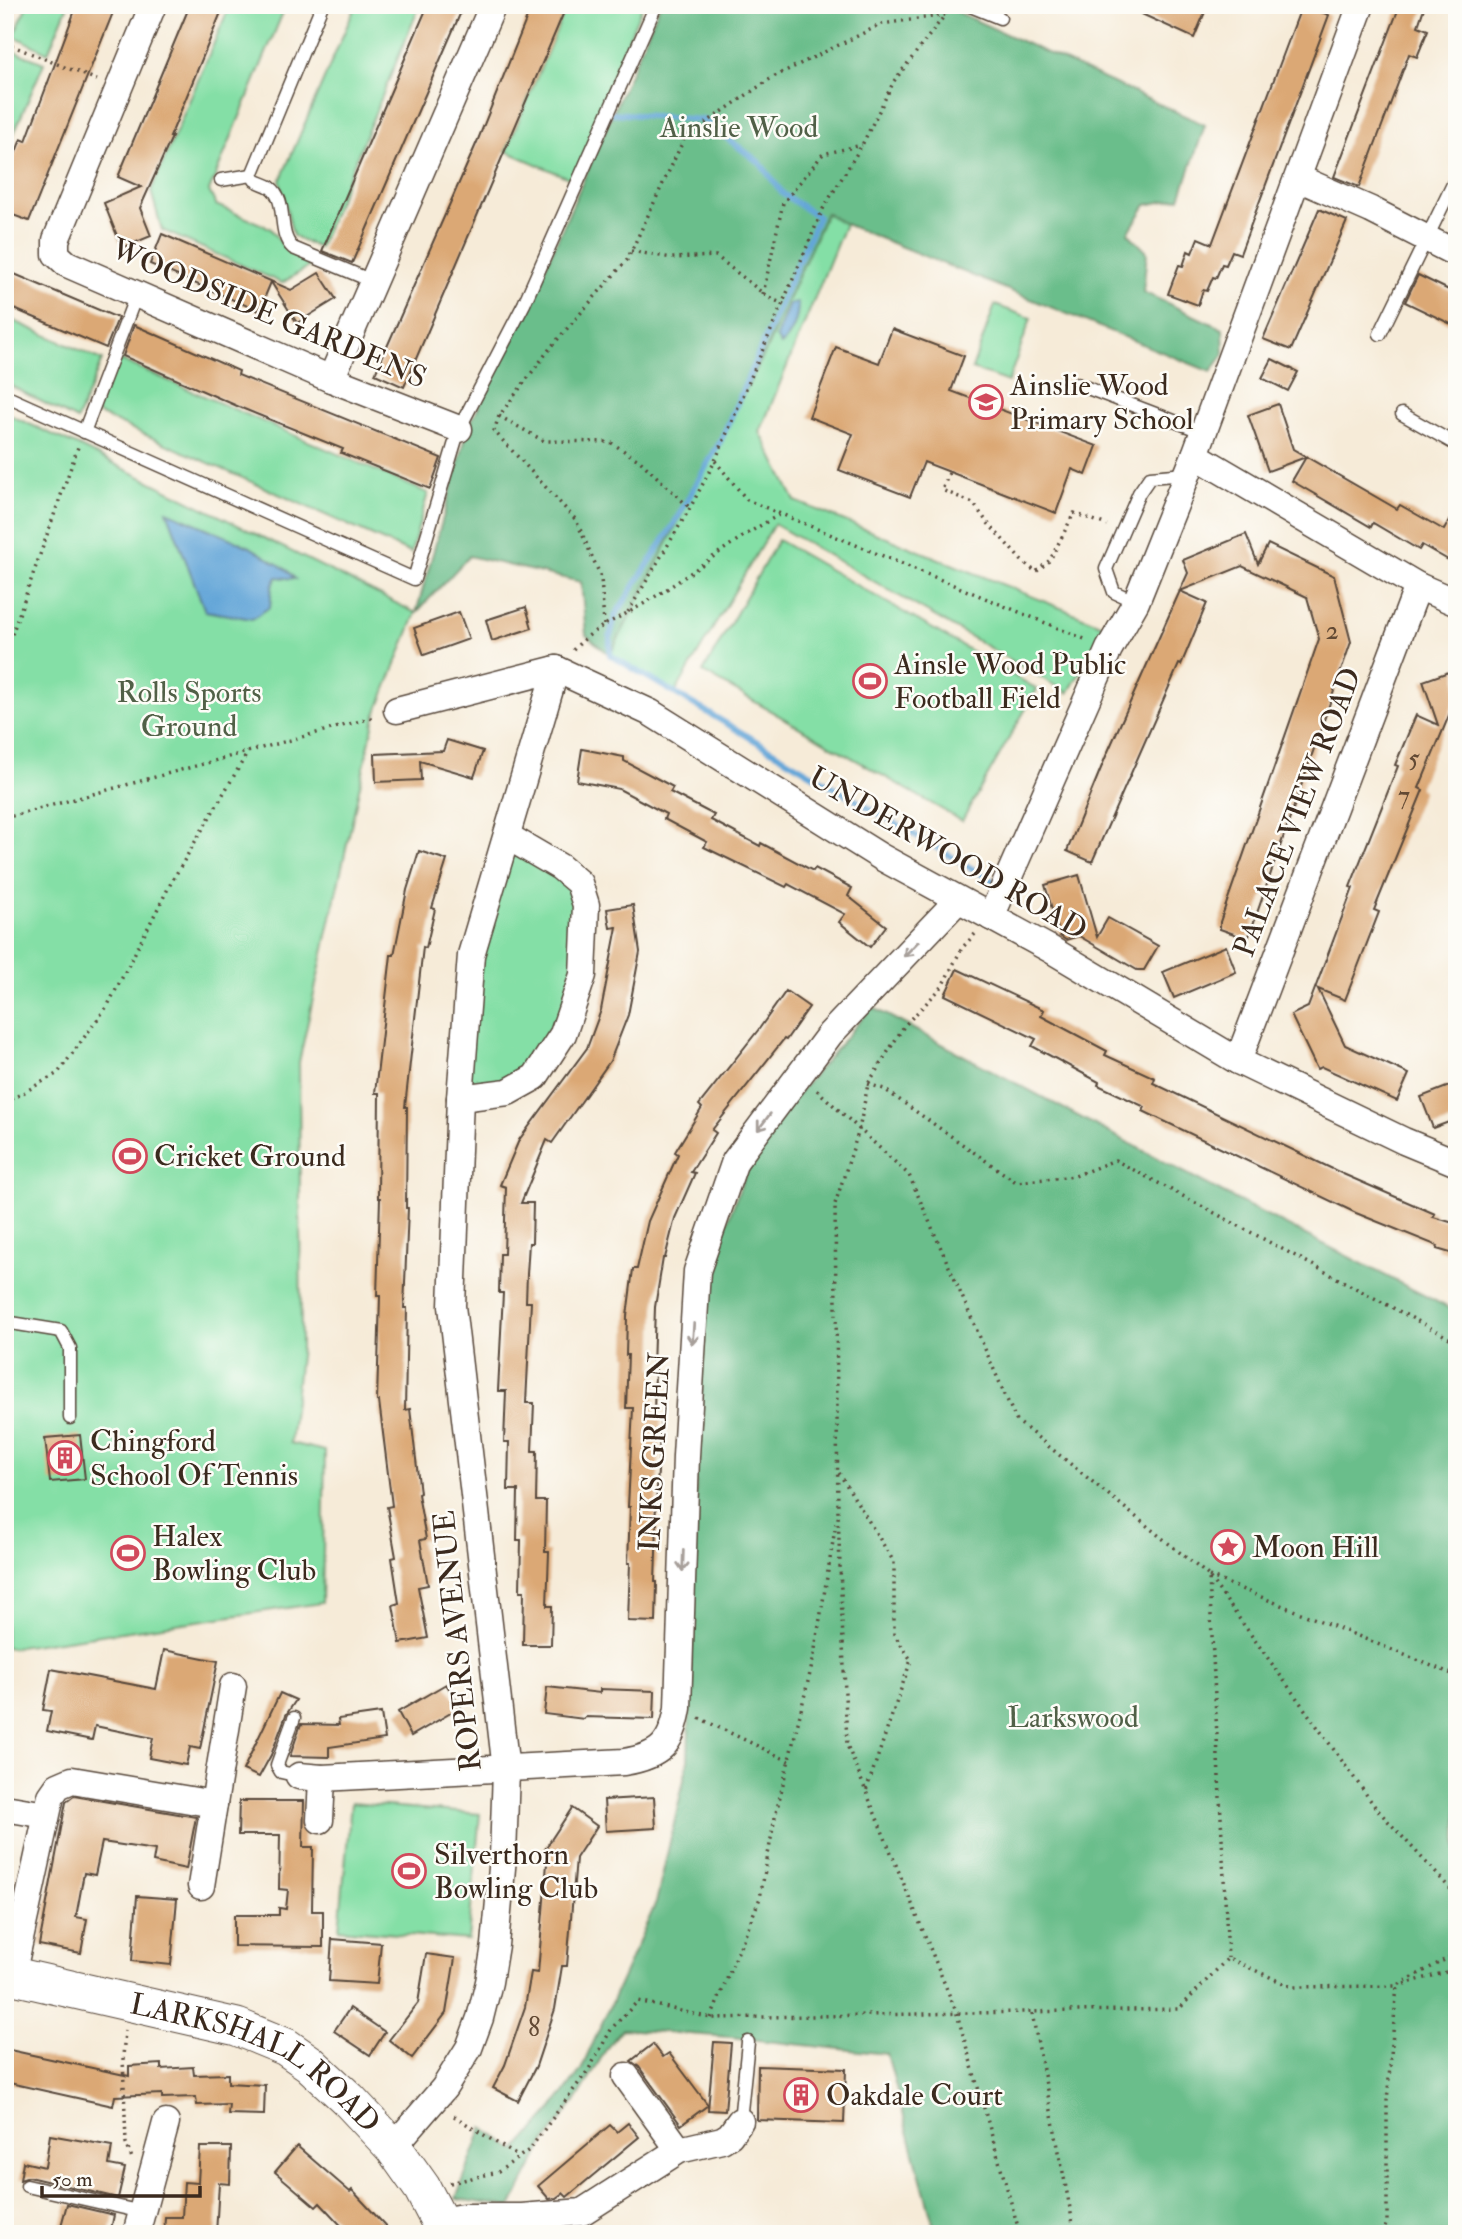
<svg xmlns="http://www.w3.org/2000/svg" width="1462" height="2239" viewBox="0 0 1462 2239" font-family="'IM FELL Double Pica',serif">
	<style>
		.green { fill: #84dfa6; stroke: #608462; stroke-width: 2 }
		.forest { fill: #6bbe8b; stroke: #537454; stroke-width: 2 }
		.water { fill: #63a6d8; stroke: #4f687b; stroke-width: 2 }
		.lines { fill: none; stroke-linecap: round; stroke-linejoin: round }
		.stream { stroke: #63a6d8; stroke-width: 6 }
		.building { fill: #dba875 }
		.service-casing { stroke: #57473a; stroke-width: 15 }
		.minor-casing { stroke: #57473a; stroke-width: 29 }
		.secondary-casing { stroke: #57473a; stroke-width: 39 }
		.path { stroke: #57473a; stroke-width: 3.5; stroke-dasharray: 2 5; stroke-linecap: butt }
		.service { stroke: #fff; stroke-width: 12 }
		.minor { stroke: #fff; stroke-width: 26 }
		.secondary { stroke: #fff; stroke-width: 37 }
		.oneway { stroke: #a79f9a }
		.labels { text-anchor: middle; stroke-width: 5; stroke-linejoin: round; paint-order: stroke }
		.number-label { font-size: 26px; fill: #634a34 }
		.park-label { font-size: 30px; fill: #516047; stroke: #fdfcf7 }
		.street-label { font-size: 30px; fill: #3b2a1e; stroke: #fdfcf7 }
		.poi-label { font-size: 30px; fill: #3b2a1e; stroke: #fdfcf7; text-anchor: start }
	</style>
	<rect width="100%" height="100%" fill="#fdfcf7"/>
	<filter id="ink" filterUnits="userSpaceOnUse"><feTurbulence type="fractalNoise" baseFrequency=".0143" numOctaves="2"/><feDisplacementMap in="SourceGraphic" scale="14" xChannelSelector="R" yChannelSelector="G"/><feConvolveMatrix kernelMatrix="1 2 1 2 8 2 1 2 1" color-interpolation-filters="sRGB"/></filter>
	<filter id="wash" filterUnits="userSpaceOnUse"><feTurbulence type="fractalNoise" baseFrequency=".00686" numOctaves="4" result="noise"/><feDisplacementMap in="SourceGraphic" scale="28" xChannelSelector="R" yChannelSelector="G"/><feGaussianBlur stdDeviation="1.57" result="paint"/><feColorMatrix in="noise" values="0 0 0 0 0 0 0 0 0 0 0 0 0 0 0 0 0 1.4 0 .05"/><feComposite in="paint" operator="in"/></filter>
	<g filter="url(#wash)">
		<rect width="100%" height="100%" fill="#f6ebd8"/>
		<g class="green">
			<path d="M27,5H68L48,53L14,36Z"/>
			<path d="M230,5H286L209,191L216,205L270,228L286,250L313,264L282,283L162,230L151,191Z"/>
			<path d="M356,5H420L319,248L293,236L280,181Z"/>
			<path d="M567,5H643L611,79L616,82L573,180L506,151Z"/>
			<path d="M9,49L44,63L5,154V57Z"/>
			<path d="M826,213L845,224L760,432L795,501L1108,627L1068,693L774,524L675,693L610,655L766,350Z"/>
			<path d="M995,305L1031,318L1008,382L972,369Z"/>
			<path d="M5,317L102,360L77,420L5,383Z"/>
			<path d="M116,358L428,493L411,553L94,412Z"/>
			<path d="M5,413L78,446L416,613L375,717L299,1062L301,1347L290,1443L325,1451L322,1603L11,1648L5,1647Z"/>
			<path d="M778,540L1037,689L962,821L703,672Z"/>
			<path d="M507,836L579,883L583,975L535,1077L460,1098L471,955Z"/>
			<path d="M351,1803L480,1814L468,1940L339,1929Z"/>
		</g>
		<g class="forest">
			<path d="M660,5H942L1205,125L1180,198L1146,205L1128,233L1147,252L1143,292L1223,329L1224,354L1211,372L845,224L826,213L766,350L610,655L586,635L581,582L469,556L416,613L469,426L528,307Z"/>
			<path d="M872,1007L1225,1194L1457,1312V2234H936L887,2054L730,2037L622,2029L607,2048L579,2096L546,2140L511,2207L456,2199L483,2127L516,2151L548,2115L581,2070L656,1903L688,1762L700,1337L719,1244L746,1172L789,1104Z"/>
		</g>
		<g class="water">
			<path d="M798,303C798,318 793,335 781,345L776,337L789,304Z"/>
			<path d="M167,511L250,547L287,570L295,579L277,577L272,587L270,607L252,619L205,611Z"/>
		</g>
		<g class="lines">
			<path class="stream" d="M613,113L703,120L760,163L783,194L818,217L721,440L674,524L615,616L610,637V655L998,884"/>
		</g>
		<g id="blocks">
			<g class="building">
				<path d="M77,5H116L29,221L5,212V180L21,139L26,141Z"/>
				<path d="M190,5H224L170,137H172L140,208L151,236L122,248L104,203L141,187L118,177Z"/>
				<path d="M428,5H464L352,263L322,251Z"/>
				<path d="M532,5H567L404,387L375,374L477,142Z"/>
				<path d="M1122,5H1208L1194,38Z"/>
				<path d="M1302,5L1329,15L1240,254L1232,251L1226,265L1222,264L1216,278L1213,277L1207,291L1203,290L1198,305L1168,294L1179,265L1183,266L1188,251L1192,253L1198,238L1212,244Z"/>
				<path d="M1400,5H1425L1418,26L1428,30L1417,57L1409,54L1359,187L1334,177Z"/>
				<path d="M1319,209L1347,221L1291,350L1263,339Z"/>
				<path d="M162,234L291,290L319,273L336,299L297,323L271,282L259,311L150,264Z"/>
				<path d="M12,273L118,318L106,348L5,305V290Z"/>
				<path d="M1418,275L1457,294V327L1405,302Z"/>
				<path d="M134,325L239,371L238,375L441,458L430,489L341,453L343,449L244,409L123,356Z"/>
				<path d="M892,329L964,356L951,391L1097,446L1086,475L1072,469L1056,513L924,462L910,497L839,470L853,434L809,417L836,347L879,363Z"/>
				<path d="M1272,359L1298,372L1288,391L1262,378Z"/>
				<path d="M1278,404L1293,449L1397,509L1400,505L1444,530L1457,507V565L1422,545L1419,550L1373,523L1371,527L1292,481L1306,457L1268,471L1248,415Z"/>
				<path d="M1246,534L1258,564L1268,544L1334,576L1351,642L1248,939L1220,929V922L1319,639L1307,597L1282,585L1242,566L1180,591L1207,603L1181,665L1179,664L1092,862L1067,851L1106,756L1188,573L1183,560Z"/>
				<path d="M526,607L532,628L492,641L486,620Z"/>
				<path d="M459,612L469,639L424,655L414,628Z"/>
				<path d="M1457,669V696L1419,788L1423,790L1374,910L1379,912L1345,1000L1318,989L1345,1045L1409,1074L1397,1101L1322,1067L1317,1069L1291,1015L1308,1007L1353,888L1350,887L1398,766L1395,765L1416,715L1438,725L1423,681Z"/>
				<path d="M447,740L483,751L474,777L420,761L421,780L376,782L375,754L443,751Z"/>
				<path d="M582,749L624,757V761L673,787L670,792L714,815L711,820L760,846L761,843L813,871L815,868L852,888L848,896L886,926L870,947L839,922L845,914L788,884L786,887L704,847L707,842L664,819L666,814L619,789L577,781Z"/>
				<path d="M419,851L447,860L432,908L435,909L426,948L423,947L405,1107H407L406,1208H408L404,1308H407L405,1410L410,1409L420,1493L418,1494L426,1539L420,1540L428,1585L418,1587L428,1638L400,1643L393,1605L399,1603L392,1558L396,1557L387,1507L392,1506L379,1401H377L380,1296H377L380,1198H378L379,1093H375L391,955H394L407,890Z"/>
				<path d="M1079,875L1097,937L1108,918L1158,946L1144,970H1137L1079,936L1066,940L1060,936L1045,885Z"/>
				<path d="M633,905L640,952L628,1015L610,1061L552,1143L547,1140L521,1203H533L532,1243H529L527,1274L526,1302H531L526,1403H534L532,1451H537L536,1501H546L545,1552H549L547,1606H552L551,1645H523L524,1591H520L521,1540H517L518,1490H508L509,1442H504L506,1391H498L503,1293H499L500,1254H504L506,1187L500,1185L519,1140L587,1048L601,1010L617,927L610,928L607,909Z"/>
				<path d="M1226,946L1236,972L1174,998L1163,972Z"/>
				<path d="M957,969L1044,1010L1041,1016L1107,1051L1105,1055L1155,1078L1153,1083L1343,1174L1435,1214L1433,1217L1457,1224V1255L1437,1249L1438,1246L1356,1213L1143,1111L1145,1107L1098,1085L1099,1082L1032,1046L1036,1039L945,995Z"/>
				<path d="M786,991L809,1007L786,1040L784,1039L712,1130L716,1133L691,1172L695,1173L675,1218L665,1258H663L655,1307L653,1368L655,1369L654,1417H661L655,1524H657L655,1582H657L656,1622L628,1621L630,1563H628L630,1507H628L633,1408H626L628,1355H626L627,1316L633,1269H637L648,1221L678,1154L675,1152L702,1108L699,1105L759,1029Z"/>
				<path d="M1457,1083V1119L1433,1128L1421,1097Z"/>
				<path d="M80,1435L85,1479L50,1482L45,1438Z"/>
				<path d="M164,1650L218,1661L200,1749L190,1747L186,1765L149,1758L153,1738L95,1726L92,1740L47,1731L51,1711L43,1710L51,1669L156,1689Z"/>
				<path d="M446,1684L461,1707L411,1736L398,1712Z"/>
				<path d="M547,1687L600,1693V1689L655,1691L654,1719L585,1717L584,1719L544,1714Z"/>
				<path d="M280,1693L296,1700L286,1715L271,1755L259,1777L243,1770Z"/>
				<path d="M381,1713L385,1739L329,1747V1757L290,1756L301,1724L339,1725L338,1719Z"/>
				<path d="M74,1796L196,1817L186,1869L153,1862L155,1850L102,1842L95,1875L84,1873L76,1917L87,1919L81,1953L39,1945L66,1802Z"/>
				<path d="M654,1797L656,1828L606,1831L604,1800Z"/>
				<path d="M239,1801H304L303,1847H313L312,1911H323V1947L234,1946V1915H279V1908L286,1909L288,1890L279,1889L280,1835H238Z"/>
				<path d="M572,1808L597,1826L576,1858L567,1966H562L555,2009L536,2066L518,2101L493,2088L505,2065L525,2007L531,1972L538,1973L548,1851L545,1849Z"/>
				<path d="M137,1896L177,1899L171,1965L132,1961Z"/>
				<path d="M332,1939L381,1943L377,1984L329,1981Z"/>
				<path d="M426,1954L455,1958L446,2013L412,2058L389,2040L418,2003Z"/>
				<path d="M350,2008L385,2032L370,2055L334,2031Z"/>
				<path d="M714,2042L731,2043L725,2111L708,2110Z"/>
				<path d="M653,2044L663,2057L669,2053L708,2105L681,2125L639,2067L631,2061Z"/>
				<path d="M5,2049L129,2076V2066L161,2064V2069L193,2067L194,2075L228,2074V2083L265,2085L264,2115L228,2114L229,2104L197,2105L196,2097L162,2098V2094L115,2096L113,2106L5,2082Z"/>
				<path d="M758,2066L846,2069L844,2123L757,2120Z"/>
				<path d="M628,2123L639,2137L567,2197L563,2193L556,2198L549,2199L538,2186L610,2125L617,2132Z"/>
				<path d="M50,2135L112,2146L109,2165L125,2168L118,2198L29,2177L20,2180L23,2162L45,2167Z"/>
				<path d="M297,2146L350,2192L352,2190L393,2234H349L320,2203L316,2207L275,2172Z"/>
				<path d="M200,2147H231L230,2184L219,2183L216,2234H164L165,2217H182L184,2182L198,2183Z"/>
				<path d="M67,2204L114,2215L110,2234H97L61,2226Z"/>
			</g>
		</g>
	</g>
	<g filter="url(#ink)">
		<use href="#blocks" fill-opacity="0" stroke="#57473a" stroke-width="2"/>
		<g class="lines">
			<g class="service-casing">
				<g id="service">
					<path d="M322,5L252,175L255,180C259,183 265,184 270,187C289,201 276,233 293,248L372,281"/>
					<path d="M968,5L1000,18"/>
					<path d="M221,180L252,175"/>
					<path d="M1380,334L1457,176"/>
					<path d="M1077,384L1203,432"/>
					<path d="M5,396L414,579L459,429L524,304L656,5"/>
					<path d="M1402,414L1457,445"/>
					<path d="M84,432L137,293"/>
					<path d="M1136,602L1114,592L1106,569L1139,493L1150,477L1186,474"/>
					<path d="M5,1322L61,1331L70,1348V1418"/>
					<path d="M294,1718L277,1765L281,1772L299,1776"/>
					<path d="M740,2121L748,2042"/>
					<path d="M27,2186L142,2212"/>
				</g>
			</g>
			<g class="minor-casing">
				<g id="minor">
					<path d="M153,5L56,240V254L67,264L331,379L459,429"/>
					<path d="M1298,178L1371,210L1457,254"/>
					<path d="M331,379L493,5"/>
					<path d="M1195,455L1418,586L1457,603"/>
					<path d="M397,710L556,669L651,713L881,857L1050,949L1238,1061L1404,1141L1457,1163"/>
					<path d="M991,917L1109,649L1136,602L1195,455L1361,5"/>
					<path d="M1238,1061L1418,586"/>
					<path d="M460,1098L508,1092L535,1077L563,1034L583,975L586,905L579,883L560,867L507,836"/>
					<path d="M299,1776L322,1778L624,1762C661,1756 672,1744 678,1708L686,1456L697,1271L735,1161L830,1034L958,900"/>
					<path d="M214,1804L233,1686"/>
					<path d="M5,1808L46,1815"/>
					<path d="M320,1820L322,1778"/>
					<path d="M12,1976L51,1796L58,1786L72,1780L214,1804L201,1886"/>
					<path d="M626,2076L679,2150"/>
					<path d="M393,2147L444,2088L469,2048L480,2018L489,1982L495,1945L503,1857L506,1770L452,1306L460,1098L471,955L556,669"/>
					<path d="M440,2221L463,2217H522L582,2212L679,2150L722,2140L730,2135L740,2121"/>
					<path d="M136,2234L166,2123"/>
				</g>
			</g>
			<g class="secondary-casing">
				<g id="secondary">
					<path id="s1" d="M5,1974L237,2027L286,2047L309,2063L348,2099L393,2147L422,2188L446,2234"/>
				</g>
			</g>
			<g class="path">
				<path d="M5,43L97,80"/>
				<path d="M631,251L672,258L716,256L769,298L784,304"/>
				<path d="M763,294L783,203L823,154L862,145"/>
				<path d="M499,416L544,441L610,442L640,461L690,508"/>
				<path d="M715,461L747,500L1087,640"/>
				<path d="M949,473L942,490L973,503L987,522L1021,560L1036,572L1050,560L1074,513L1107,525"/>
				<path d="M628,612L690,508L715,461L823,209L862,145L894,81L945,15L947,5"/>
				<path d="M604,625L601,577L576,520L494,431L499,416L551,347L627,260L685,137L773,77L882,24L945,15"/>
				<path d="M573,650C595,626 617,620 645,603C691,575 733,539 781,514"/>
				<path d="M5,654L78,447"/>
				<path d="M5,818L375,717"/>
				<path d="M975,934L962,948L941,988L904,1026L868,1084L859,1130L835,1204L838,1514L847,1745L957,2014L1020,2234"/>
				<path d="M868,1084L884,1089L1016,1182L1075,1176L1115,1160L1457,1342"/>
				<path d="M817,1090L909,1175L1016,1420L1209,1576L1228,1958"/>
				<path d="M5,1103L58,1073L108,1005L172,881L248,752"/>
				<path d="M839,1473L894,1562V1634L911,1660L866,1791"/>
				<path d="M1209,1576L1457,1676"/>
				<path d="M1210,1578L1376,1808L1457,1896"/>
				<path d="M699,1718L789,1761"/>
				<path d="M1404,1984L1457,1969"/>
				<path d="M1032,2013L1075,2234"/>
				<path d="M711,2018L760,1898L775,1817L813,1661L836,1523"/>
				<path d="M125,2030L123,2057L126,2143L132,2158"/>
				<path d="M454,2116L519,2157"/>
				<path d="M450,2183L498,2172L529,2150L589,2069L612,2028L638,2001L711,2018L1179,2009L1228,1958L1292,1987L1396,1986L1448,1958L1457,1950"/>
				<path d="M1383,2234L1387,2221V2101L1397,1986"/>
			</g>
			<use href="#service" class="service"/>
			<use href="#minor" class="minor"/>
			<use href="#secondary" class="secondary"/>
		</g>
		<defs><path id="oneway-shaft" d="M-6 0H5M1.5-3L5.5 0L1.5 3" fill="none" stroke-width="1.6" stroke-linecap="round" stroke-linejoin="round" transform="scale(1.75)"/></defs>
		<g class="oneway">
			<use href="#oneway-shaft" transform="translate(911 949) rotate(134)"/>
			<use href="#oneway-shaft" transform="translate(764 1122) rotate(127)"/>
			<use href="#oneway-shaft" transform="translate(693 1334) rotate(94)"/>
			<use href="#oneway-shaft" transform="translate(683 1561) rotate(92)"/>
		</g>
	</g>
	<defs>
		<g id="school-ring" transform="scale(1.75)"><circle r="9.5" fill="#fdfcf7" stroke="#d1495b" stroke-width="1.5"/><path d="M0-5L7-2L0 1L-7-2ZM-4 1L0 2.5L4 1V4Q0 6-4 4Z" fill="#d1495b"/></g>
		<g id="stadium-ring" transform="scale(1.75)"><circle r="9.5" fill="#fdfcf7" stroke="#d1495b" stroke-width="1.5"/><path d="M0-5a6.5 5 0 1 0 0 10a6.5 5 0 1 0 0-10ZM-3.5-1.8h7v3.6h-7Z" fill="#d1495b"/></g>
		<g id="building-ring" transform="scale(1.75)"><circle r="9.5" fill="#fdfcf7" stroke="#d1495b" stroke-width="1.5"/><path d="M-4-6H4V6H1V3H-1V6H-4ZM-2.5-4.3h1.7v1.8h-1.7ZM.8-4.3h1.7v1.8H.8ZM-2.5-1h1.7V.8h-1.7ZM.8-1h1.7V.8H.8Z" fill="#d1495b"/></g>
		<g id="sight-ring" transform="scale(1.75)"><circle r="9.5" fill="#fdfcf7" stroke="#d1495b" stroke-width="1.5"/><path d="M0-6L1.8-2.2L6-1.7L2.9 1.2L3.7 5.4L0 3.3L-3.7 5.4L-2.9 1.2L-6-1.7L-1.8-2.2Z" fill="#d1495b"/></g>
	</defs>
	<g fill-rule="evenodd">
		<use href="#school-ring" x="986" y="402"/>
		<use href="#stadium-ring" x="870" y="681"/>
		<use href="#stadium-ring" x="130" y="1156"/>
		<use href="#building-ring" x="65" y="1458"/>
		<use href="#sight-ring" x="1228" y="1547"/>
		<use href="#stadium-ring" x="128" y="1553"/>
		<use href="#stadium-ring" x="409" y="1871"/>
		<use href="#building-ring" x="801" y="2095"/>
	</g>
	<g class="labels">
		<g class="number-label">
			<text x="1332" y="639">2</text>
			<text x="1414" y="767">5</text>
			<text x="1404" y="804">7</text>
			<text x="534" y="2036">8</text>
		</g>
		<g class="park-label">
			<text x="739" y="137">Ainslie Wood</text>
			<text x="189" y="702">Rolls Sports<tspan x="189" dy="34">Ground</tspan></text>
			<text x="1073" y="1727">Larkswood</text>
		</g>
		<g class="street-label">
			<text transform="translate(269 313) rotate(23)" y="10">WOODSIDE GARDENS</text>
			<text transform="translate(1297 812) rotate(-69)" y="10">PALACE VIEW ROAD</text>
			<text transform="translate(948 853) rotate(30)" y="10">UNDERWOOD ROAD</text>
			<text transform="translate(654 1452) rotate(-87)" y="10">INKS GREEN</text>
			<text transform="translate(457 1641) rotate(-96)" y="10">ROPERS AVENUE</text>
			<text dy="10" stroke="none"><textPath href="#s1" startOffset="270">LARKSHALL ROAD</textPath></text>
		</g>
		<g class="poi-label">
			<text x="1010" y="395">Ainslie Wood<tspan x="1010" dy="34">Primary School</tspan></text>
			<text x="894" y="674">Ainsle Wood Public<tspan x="894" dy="34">Football Field</tspan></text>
			<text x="154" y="1166">Cricket Ground</text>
			<text x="90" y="1451">Chingford<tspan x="90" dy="34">School Of Tennis</tspan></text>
			<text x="152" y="1546">Halex<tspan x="152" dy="34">Bowling Club</tspan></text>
			<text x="1252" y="1557">Moon Hill</text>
			<text x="434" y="1864">Silverthorn<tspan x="434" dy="34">Bowling Club</tspan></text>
			<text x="826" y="2105">Oakdale Court</text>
		</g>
	</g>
	<rect width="1462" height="2239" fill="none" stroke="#fdfcf7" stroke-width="28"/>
	<path d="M42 2186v10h158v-10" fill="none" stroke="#3b2a1e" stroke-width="3.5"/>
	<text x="52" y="2186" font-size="21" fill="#3b2a1e" stroke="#fdfcf7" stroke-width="5" paint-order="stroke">50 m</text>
</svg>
